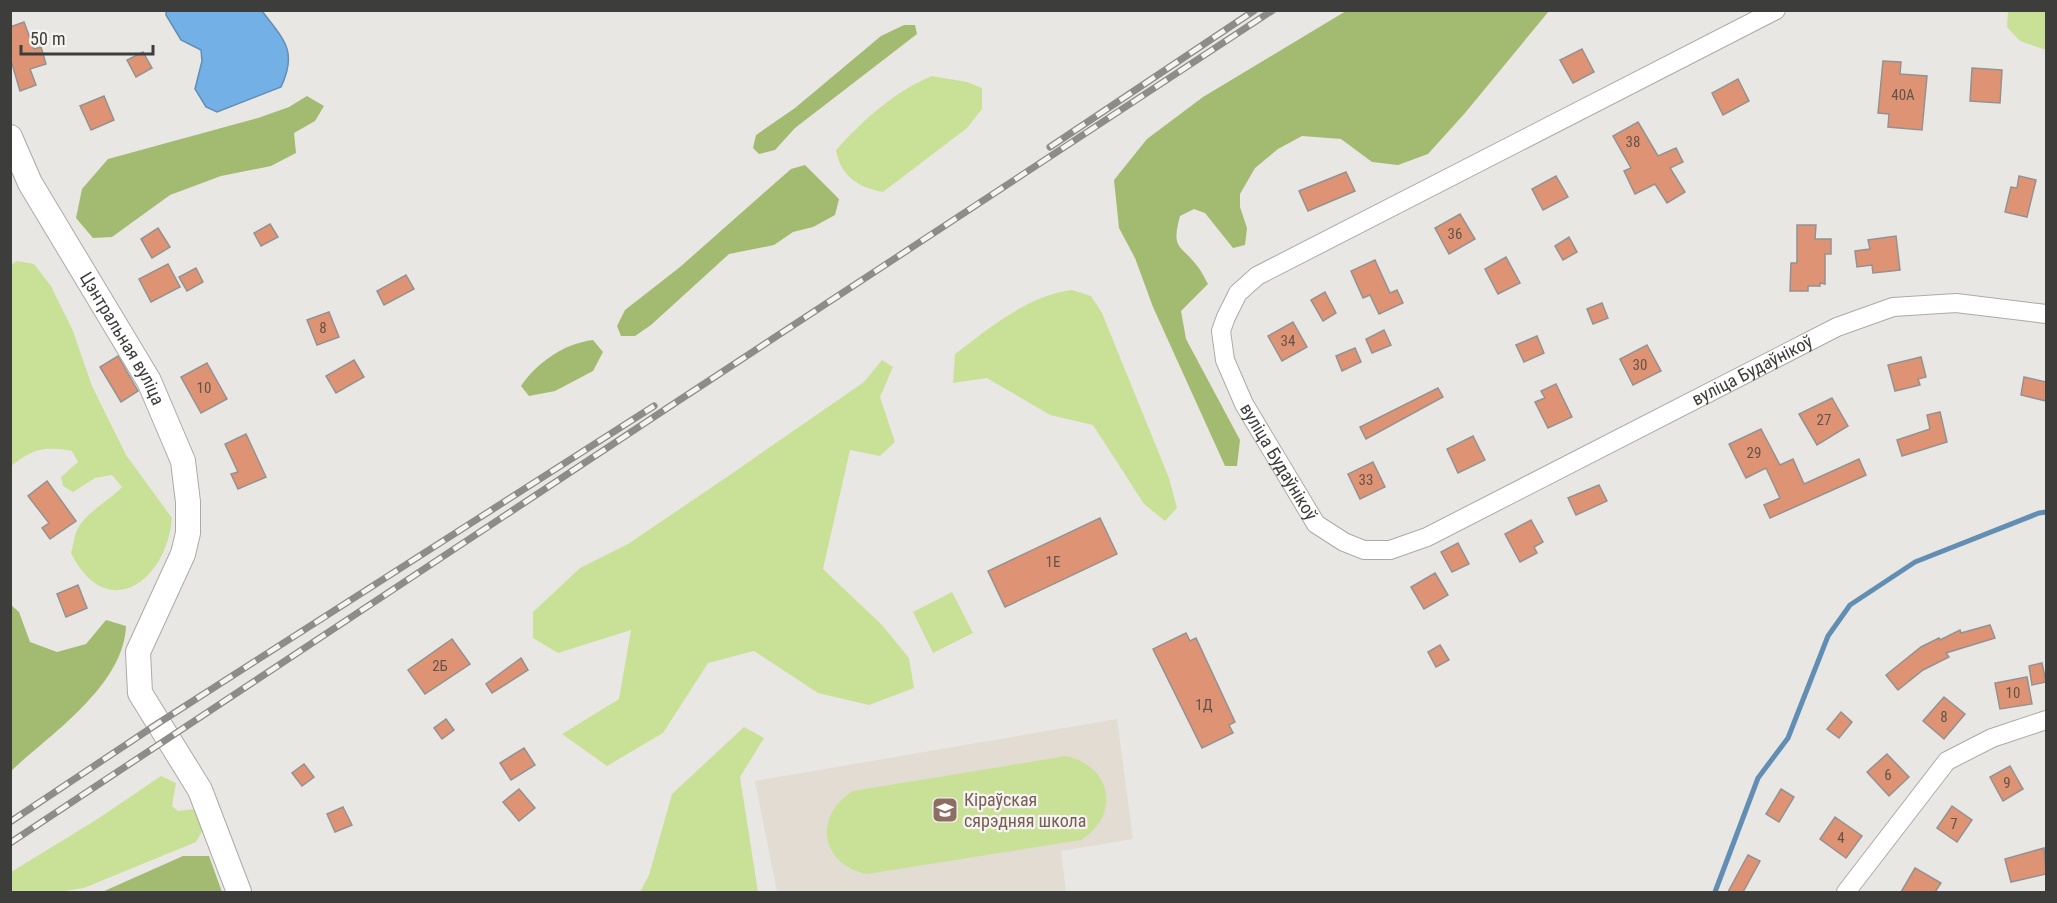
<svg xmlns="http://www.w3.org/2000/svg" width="2057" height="903" viewBox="0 0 2057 903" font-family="'Roboto Condensed',sans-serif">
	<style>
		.built { fill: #e2dcd2 }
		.green { fill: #c9e197 }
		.forest { fill: #a3ba71 }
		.water { fill: #73b0e6; stroke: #638eb3; stroke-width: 1.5 }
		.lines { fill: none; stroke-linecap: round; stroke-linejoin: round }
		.stream { stroke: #638eb3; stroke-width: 5 }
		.building { fill: #de9474; stroke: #959190; stroke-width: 1.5 }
		.street-casing { stroke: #acaaa7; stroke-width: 20 }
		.secondary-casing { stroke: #acaaa7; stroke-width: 26 }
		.street { stroke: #fff; stroke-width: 18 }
		.secondary { stroke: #fff; stroke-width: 24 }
		.rail-casing { stroke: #8d8c8a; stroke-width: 7 }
		.rail { stroke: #f6f4f1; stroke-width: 4.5; stroke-dasharray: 14; stroke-linecap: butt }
		.labels { text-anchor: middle; stroke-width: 4.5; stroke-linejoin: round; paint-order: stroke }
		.number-label { font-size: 15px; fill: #655349 }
		.street-label { font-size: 18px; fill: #3d3d3b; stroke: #f6f4f1 }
		.education-label { font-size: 18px; fill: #785e54; stroke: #f6f4f1; text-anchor: start }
	</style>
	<rect width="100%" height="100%" fill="#e9e7e4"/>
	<path class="built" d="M1117,719L1133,839L1061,851L1066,892H777L755,781Z"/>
	<g class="green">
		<path d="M2008,11H2046V50L2020,41L2007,27Z"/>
		<path d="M932,76L967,82L982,88V109L967,128L883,192C859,188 840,176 836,150C863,120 895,91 932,76Z"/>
		<path d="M17,261L34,264L51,286L73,331L92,386L126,455L172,518C167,581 107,625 71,553C73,546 74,537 77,530C86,512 109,501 122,487L112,475L95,478L73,492L63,486L61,477L78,462L72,451C43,446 33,449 11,466L10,265Z"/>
		<path d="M1072,290L1091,296L1102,313L1169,478L1177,508L1165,521L1144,504L1093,425L1050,415L987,378L953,383L955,354C989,328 1029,295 1072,290Z"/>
		<path d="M882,360L893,367L880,397L895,442L880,456L850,450L823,569L882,625L909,658L914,688L869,705L818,693L754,651L708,663L663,733L607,766L562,734L619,699L631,630L558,653L533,638V612L580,568L628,544L721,481L864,382Z"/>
		<path d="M952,592L973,633L933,653L913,612Z"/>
		<path d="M744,727L764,738L740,777L758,892H640L649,875L672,794Z"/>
		<path d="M1066,756C1112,766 1121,815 1081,840L867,874C821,865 812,816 853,791Z"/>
		<path d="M161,776L176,783L172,806L178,811L195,809L205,826L196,842L84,888L58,892H11V872L96,820Z"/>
	</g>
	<g class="forest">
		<path d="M1346,11H1549L1465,113L1428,154L1398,165L1372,162L1341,139L1302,136L1278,149L1255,168L1240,194V207L1247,228L1245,245L1233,248L1205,213L1194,209L1180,216C1171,251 1180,243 1198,267C1202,272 1205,279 1208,284L1181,311L1186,339L1240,440L1237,466H1225L1153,307L1135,258L1119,228L1114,180L1147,139L1203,97Z"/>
		<path d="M904,25H915L917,34L795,128L775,150L759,154L753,148L756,135L795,108L881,36Z"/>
		<path d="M307,96L324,106L315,121L294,133L296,153L271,166L221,176L170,195L112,237L93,238L76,218L82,189L108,159L258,118L289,107Z"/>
		<path d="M805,165L839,199L835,215L813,227L793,232L774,245L729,254L651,325L635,336H621L617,326L625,310L680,267L791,169Z"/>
		<path d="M593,340L603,352L593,371L555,391L529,396L521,386C536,363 565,343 593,340Z"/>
		<path d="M11,605L19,612L30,642L57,652L86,644L106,620L126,626C124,685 51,734 11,771Z"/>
		<path d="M183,856H209L222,892H102Z"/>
	</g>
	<path class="water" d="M166,10L262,11C284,40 298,51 281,87L217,112L206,107L195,89L202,61L201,50L181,40L166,15Z"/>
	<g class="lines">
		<path class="stream" d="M1715,892L1758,778L1788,738L1828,636L1850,605L1915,562L2039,513L2046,512"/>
	</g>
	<g class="building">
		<path d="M24,22L34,49L41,47L46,64L30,69L36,85L20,91L10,57V27Z"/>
		<path d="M1582,49L1594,72L1573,83L1560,60Z"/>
		<path d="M143,52L152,68L136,77L127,60Z"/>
		<path d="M1883,61L1901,62L1900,74L1927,76L1922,130L1888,127L1889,114L1878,113Z"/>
		<path d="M1972,68L2002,70L2000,103L1970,101Z"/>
		<path d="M1738,79L1749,101L1723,115L1712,93Z"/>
		<path d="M104,96L114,120L91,130L80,106Z"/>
		<path d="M1638,122L1658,156L1676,148L1683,162L1670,168L1685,192L1667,203L1655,184L1635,194L1624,171L1631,168L1613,136Z"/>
		<path d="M1346,172L1355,191L1308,211L1299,191Z"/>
		<path d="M1556,176L1568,197L1543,210L1532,189Z"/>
		<path d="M2019,176L2036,180L2027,217L2005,212L2011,187L2017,188Z"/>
		<path d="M1460,214L1475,239L1449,254L1435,228Z"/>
		<path d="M270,224L278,237L261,246L254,233Z"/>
		<path d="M1797,225H1816L1815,239H1831V254H1825V284L1820,283V286H1808V291H1790L1791,263H1797Z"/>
		<path d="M158,228L170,247L152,258L141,239Z"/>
		<path d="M1896,236L1900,270L1873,273L1872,265L1857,267L1855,251L1870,249L1868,240Z"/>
		<path d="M1569,237L1577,252L1563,260L1555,246Z"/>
		<path d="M1506,257L1520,283L1498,294L1485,269Z"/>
		<path d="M1375,260L1390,293L1397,290L1403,303L1379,314L1370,295L1363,298L1351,271Z"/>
		<path d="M168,264L180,287L151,302L139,279Z"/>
		<path d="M196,268L203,282L187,291L179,277Z"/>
		<path d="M406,275L414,289L384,305L377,291Z"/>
		<path d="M1325,292L1336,313L1323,321L1311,300Z"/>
		<path d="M1602,303L1608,318L1593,324L1587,309Z"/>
		<path d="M329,312L339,337L317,345L307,320Z"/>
		<path d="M1293,322L1307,347L1282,361L1268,336Z"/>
		<path d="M1384,330L1391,345L1372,353L1366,339Z"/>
		<path d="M1537,336L1544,353L1524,362L1516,345Z"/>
		<path d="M1647,345L1661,371L1633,385L1620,359Z"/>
		<path d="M1355,348L1361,362L1342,371L1336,356Z"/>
		<path d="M118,356L138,391L121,402L100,367Z"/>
		<path d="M1921,357L1926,377L1918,379L1920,385L1895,391L1888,365Z"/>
		<path d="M354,360L364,377L336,393L326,376Z"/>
		<path d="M207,363L227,399L201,413L181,377Z"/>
		<path d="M2024,377L2046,382V401L2021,395Z"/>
		<path d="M1556,384L1572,417L1548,428L1535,402L1545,398L1541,391Z"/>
		<path d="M1438,388L1443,397L1366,439L1360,427Z"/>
		<path d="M1832,398L1848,426L1817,445L1799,414Z"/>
		<path d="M1940,412L1947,442L1902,456L1897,440L1930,429L1927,415Z"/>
		<path d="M1761,429L1780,465L1793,459L1804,484L1859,459L1866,475L1770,518L1764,505L1780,498L1766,468L1746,478L1729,444Z"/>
		<path d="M246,434L266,477L238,489L231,474L238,472L225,444Z"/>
		<path d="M1473,436L1485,460L1458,473L1447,449Z"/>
		<path d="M1373,462L1385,487L1360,499L1348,474Z"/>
		<path d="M47,481L76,521L50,539L42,528L49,523L28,496Z"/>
		<path d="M1599,485L1607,501L1576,515L1568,498Z"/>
		<path d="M1100,518L1117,554L1005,607L988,571Z"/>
		<path d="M1531,520L1543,542L1534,547L1537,553L1520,562L1505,534Z"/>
		<path d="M1458,543L1469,564L1452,572L1441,552Z"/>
		<path d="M1435,573L1448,595L1424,609L1411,587Z"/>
		<path d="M78,585L87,608L66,617L57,594Z"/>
		<path d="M1990,625L1995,638L1946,653L1949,657L1923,670L1898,690L1886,675L1921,647L1939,638L1940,640L1960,630L1961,633Z"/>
		<path d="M1186,633L1190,641L1196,638L1235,722L1229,725L1233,733L1202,748L1153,649Z"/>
		<path d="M452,639L470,664L425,694L408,670Z"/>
		<path d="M1440,645L1449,660L1436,667L1428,652Z"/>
		<path d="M521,658L528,670L492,693L486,684Z"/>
		<path d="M2042,663L2046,682L2032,685L2029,666Z"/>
		<path d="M2027,677L2032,704L2000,709L1995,683Z"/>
		<path d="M1944,697L1965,714L1944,739L1923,721Z"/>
		<path d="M1841,712L1852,722L1839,738L1827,729Z"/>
		<path d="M446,719L454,730L442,739L434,728Z"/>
		<path d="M524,748L535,765L511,780L500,763Z"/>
		<path d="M1887,754L1909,777L1889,796L1867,772Z"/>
		<path d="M304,764L314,777L302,786L292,773Z"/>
		<path d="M2010,766L2023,789L2003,801L1990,777Z"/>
		<path d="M519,789L535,808L519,821L503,802Z"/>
		<path d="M1781,789L1794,797L1779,822L1766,814Z"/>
		<path d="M1952,806L1972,820L1957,842L1937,828Z"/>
		<path d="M343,807L352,825L335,832L327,814Z"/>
		<path d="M1835,817L1862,836L1846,858L1820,839Z"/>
		<path d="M2044,848L2046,874L2011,882L2005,859Z"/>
		<path d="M1748,855L1760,861L1743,892H1728Z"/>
		<path d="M1915,868L1941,883L1935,892H1901Z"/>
	</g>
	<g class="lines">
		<g class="street-casing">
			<g id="street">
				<path id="s1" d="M1776,10L1257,276L1238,293L1226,317L1221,331L1225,360L1244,404L1316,524L1344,542L1364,550H1390L1427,537L1837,327L1893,307L1956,303L2046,314"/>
				<path d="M1846,892L1947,761L1992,738L2046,720"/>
			</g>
		</g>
		<g class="secondary-casing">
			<g id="secondary">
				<path id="s2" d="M10,137L30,183L149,381L183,461L188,502V533L183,554L138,652L140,693L200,790L239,892"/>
			</g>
		</g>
		<use href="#street" class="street"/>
		<use href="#secondary" class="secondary"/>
		<g class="rail-casing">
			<g id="rail">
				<path d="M1050,147L1255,10"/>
				<path d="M10,822L157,724L654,406"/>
				<path d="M10,843L678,401L1273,10"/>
			</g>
		</g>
		<use href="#rail" class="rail"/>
	</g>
	<defs>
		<g id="school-square" transform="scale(1.35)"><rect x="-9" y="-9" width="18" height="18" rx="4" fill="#8d6e63" stroke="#f6f4f1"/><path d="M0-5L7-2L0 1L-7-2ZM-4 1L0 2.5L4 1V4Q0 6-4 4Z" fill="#fff"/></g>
	</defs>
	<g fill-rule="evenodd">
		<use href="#school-square" x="945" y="810"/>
	</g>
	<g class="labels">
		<g class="number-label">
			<text x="1903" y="100">40А</text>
			<text x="1633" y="147">38</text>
			<text x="1455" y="239">36</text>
			<text x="323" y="333">8</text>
			<text x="1288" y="346">34</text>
			<text x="1640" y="370">30</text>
			<text x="204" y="393">10</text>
			<text x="1824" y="425">27</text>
			<text x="1754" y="458">29</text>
			<text x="1366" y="485">33</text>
			<text x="1053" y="567">1Е</text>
			<text x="440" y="671">2Б</text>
			<text x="2013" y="698">10</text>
			<text x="1204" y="710">1Д</text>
			<text x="1944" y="722">8</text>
			<text x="1888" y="780">6</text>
			<text x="2007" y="788">9</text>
			<text x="1954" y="829">7</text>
			<text x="1841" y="843">4</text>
		</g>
		<g class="street-label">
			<text dy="6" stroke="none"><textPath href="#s2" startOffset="231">Цэнтральная вуліца</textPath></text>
			<text dy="6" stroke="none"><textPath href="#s1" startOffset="1353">вуліца Будаўнікоў</textPath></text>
			<text dy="6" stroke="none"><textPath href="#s1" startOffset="795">вуліца Будаўнікоў</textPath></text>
		</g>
		<g class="education-label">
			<text x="964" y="806">Кіраўская<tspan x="964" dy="21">сярэдняя школа</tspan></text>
		</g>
	</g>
	<rect width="2057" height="903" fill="none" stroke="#3d3d3b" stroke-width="24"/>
	<path d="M21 45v9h132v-9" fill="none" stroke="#3d3d3b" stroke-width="3"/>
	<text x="30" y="45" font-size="18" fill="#3d3d3b" stroke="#f6f4f1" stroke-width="4.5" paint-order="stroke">50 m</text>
</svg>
